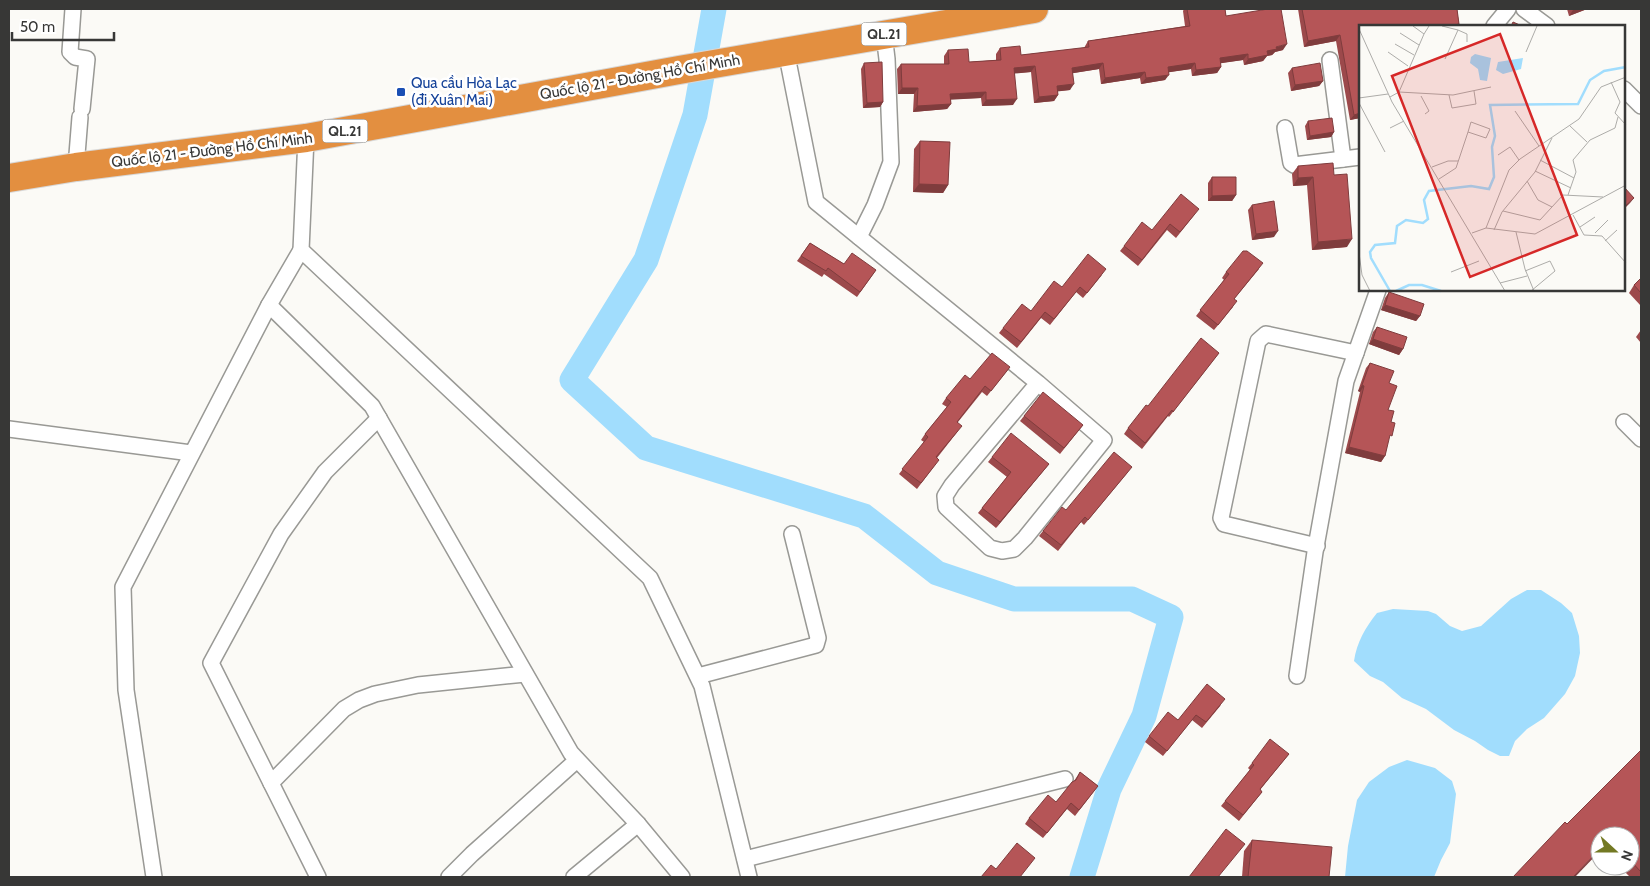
<svg xmlns="http://www.w3.org/2000/svg" width="1650" height="886" viewBox="0 0 1650 886" font-family="Cabin,sans-serif">
	<style>
		.water { fill: #a1ddfd }
		.lines { fill: none; stroke-linecap: round; stroke-linejoin: round }
		.river { stroke: #a1ddfd; stroke-width: 25 }
		.street-casing { stroke: #999995; stroke-width: 18 }
		.highway-casing { stroke: #d7d7d7; stroke-width: 30 }
		.street { stroke: #fff; stroke-width: 15 }
		.highway { stroke: #e38f40; stroke-width: 28 }
		.wall { fill: #9c494b }
		.shaded-wall { fill: #7f3c3d }
		.building { fill: #b55557; stroke: #7f3c3d }
		.transit-dot { fill: #1a4fb4; stroke: #fff; stroke-width: 2 }
		.labels { text-anchor: middle; stroke-width: 5; stroke-linejoin: round; paint-order: stroke }
		.shield { fill: #fff; stroke: #737372; stroke-width: 1 }
		.shield-label { font-size: 14px; font-weight: bold; fill: #373736 }
		.street-label { font-size: 15px; fill: #373736; stroke: #fff }
		.transit-label { font-size: 15px; fill: #164399; stroke: #fff; text-anchor: start }
		.inset-river { fill: none; stroke: #a1ddfd; stroke-width: 2.5 }
		.inset-road { fill: none; stroke: #adaca9; stroke-width: 1 }
		.view { fill: #d62828; fill-opacity: 0.15; stroke: #d62828; stroke-width: 2.5 }
		.inset-edge { fill: none; stroke: #373736; stroke-width: 2.5 }
	</style>
	<rect width="100%" height="100%" fill="#fbfaf6"/>
	<g class="water">
		<path d="M1527,590H1541L1561,603L1572,613L1579,636L1580,653L1575,676L1565,694L1544,718L1527,729L1515,741L1509,756H1500L1488,750L1475,741L1454,730L1426,709L1402,698L1383,682L1370,676L1354,661C1357,642 1365,628 1377,613L1393,609L1428,611L1436,614L1450,626L1462,631L1481,626L1511,599Z"/>
		<path d="M1407,760L1435,768L1452,781L1456,794L1450,843L1441,860L1434,877H1345L1348,846L1357,800L1369,782L1389,767Z"/>
	</g>
	<g class="lines">
		<path class="river" d="M714,9L695,115L646,260L572,380L646,448L864,516L937,573L1014,599H1132L1171,617L1144,716L1109,789L1082,877"/>
		<g class="street-casing">
			<g id="street">
				<path d="M73,9L70,52L75,57L87,59L82,109"/>
				<path d="M1524,9L1547,26"/>
				<path d="M1494,26L1508,9"/>
				<path d="M786,51L816,202L1038,383L1104,440L1025,538L1014,549L1002,551L990,548L946,507L945,496L952,485L1038,383"/>
				<path d="M1330,60L1343,159"/>
				<path d="M1624,89L1641,106"/>
				<path d="M1285,128L1291,163L1294,165L1360,157"/>
				<path d="M306,138L301,250L650,578L702,686L749,877"/>
				<path d="M76,167L80,117"/>
				<path d="M859,237L875,205L891,162L887,59L884,34"/>
				<path d="M269,305L372,406L571,753L638,824L682,877"/>
				<path d="M1624,422L1641,439"/>
				<path d="M9,429L191,453"/>
				<path d="M1317,546L1224,524L1221,518L1258,341L1266,334L1356,353"/>
				<path d="M698,676L816,645L818,638L792,534"/>
				<path d="M1297,676L1315,552L1346,381L1378,290"/>
				<path d="M271,783L344,709L359,700L375,694L418,685L525,674"/>
				<path d="M745,859L1065,779"/>
				<path d="M154,877L126,690L123,587L269,305L301,250"/>
				<path d="M318,877L211,663L281,534L325,472L379,418"/>
				<path d="M449,877L472,854L577,760"/>
				<path d="M574,877L638,824"/>
			</g>
		</g>
		<g class="highway-casing">
			<path id="highway" d="M9,178L76,167L306,138L679,70L1034,9"/>
		</g>
		<use href="#street" class="street"/>
		<use href="#highway" class="highway"/>
	</g>
	<g class="wall">
		<path d="M1184,9H1225L1226,16L1283,50L1275,52L1272,55L1267,56L1263,61L1244,65L1243,60L1220,63L1221,67L1217,73L1192,76L1191,69L1169,72L1165,80L1141,84L1140,78L1101,84L1099,69L1073,73L1070,90L1058,91V95L1054,101L1034,103L1031,72L1015,73L1013,105L982,106L981,98L951,99V104L947,109L913,112L914,94H898L897,69L901,64H944V56L948,50L969,62L996,60V54L1000,48L1021,55L1084,48L1088,41L1185,26L1183,11Z"/>
		<path d="M1298,9H1457L1459,24L1458,26H1360V118L1350,120L1336,41L1304,47Z"/>
		<path d="M1567,9H1587L1569,16Z"/>
		<path d="M864,63L883,102L880,107L863,108L861,69Z"/>
		<path d="M1292,68L1323,81L1319,86L1291,91L1288,73Z"/>
		<path d="M1308,121L1334,132L1331,137L1307,140L1305,126Z"/>
		<path d="M920,141L948,185L943,193L913,192L914,149Z"/>
		<path d="M1298,166L1334,175L1347,247L1312,250L1307,185L1293,186L1292,174Z"/>
		<path d="M1212,177L1236,195L1232,201H1208V183Z"/>
		<path d="M1252,205L1274,237L1252,240L1248,210Z"/>
		<path d="M1195,214L1176,238L1167,230L1138,266L1120,251L1124,246L1152,230Z"/>
		<path d="M810,243L844,264L876,270L857,297L824,274L822,277L797,261Z"/>
		<path d="M1259,269L1234,299L1233,307L1214,330L1196,316L1224,280L1222,278L1226,272Z"/>
		<path d="M1102,275L1083,298L1076,292L1050,325L1041,318L1017,348L999,333L1003,328L1031,311L1062,287Z"/>
		<path d="M1641,278V306L1629,293L1634,285Z"/>
		<path d="M1389,292L1420,316L1416,321L1381,310L1385,298Z"/>
		<path d="M1377,327L1403,349L1399,355L1369,344L1373,332Z"/>
		<path d="M1641,330V343L1636,337Z"/>
		<path d="M1219,353L1169,417L1168,416L1142,449L1124,434L1128,428L1148,406Z"/>
		<path d="M1370,363L1389,383L1388,410L1391,422L1388,441L1385,456L1381,462L1345,453L1360,392L1358,391L1366,368Z"/>
		<path d="M1010,367L987,396L982,392L958,422V431L937,458L935,465L917,489L899,474L924,442L921,440L925,434L947,407L942,404L946,398Z"/>
		<path d="M1024,416L1083,425L1060,454L1020,421Z"/>
		<path d="M992,457L1049,464L996,528L978,513L1007,477L988,462Z"/>
		<path d="M1128,472L1084,525L1081,522L1058,551L1039,536L1043,531L1066,510Z"/>
		<path d="M1221,705L1202,728L1192,720L1163,756L1145,742L1149,736L1178,720Z"/>
		<path d="M1641,750V877H1630L1619,866H1630V836L1567,824Z"/>
		<path d="M1289,754L1260,790L1262,792L1239,821L1221,806L1250,770L1248,768L1252,763Z"/>
		<path d="M1080,772L1098,786L1075,816L1067,809L1043,838L1025,824L1029,818L1056,802L1074,781Z"/>
		<path d="M1252,840L1329,877H1242L1244,851Z"/>
	</g>
	<g class="shaded-wall">
		<path d="M1577,9H1587L1569,16L1573,10Z"/>
		<path d="M1340,35L1336,41L1304,47L1308,41Z"/>
		<path d="M1287,44L1283,50L1275,52L1272,55L1267,56L1263,61L1244,65L1248,59L1276,47Z"/>
		<path d="M1248,54L1243,60L1216,64L1220,58Z"/>
		<path d="M1103,63L1099,69L1068,74L1072,68Z"/>
		<path d="M1195,63L1191,69L1164,73L1168,67Z"/>
		<path d="M1035,66L1031,72L1010,74L1014,68Z"/>
		<path d="M1221,67L1217,73L1192,76L1196,70Z"/>
		<path d="M1145,72L1140,78L1101,84L1105,78Z"/>
		<path d="M1169,75L1165,80L1141,84L1146,78Z"/>
		<path d="M1323,81L1319,86L1291,91L1295,85Z"/>
		<path d="M1074,84L1070,90L1053,92L1057,86Z"/>
		<path d="M902,88H918L914,94H898Z"/>
		<path d="M986,92L981,98L946,100L950,94Z"/>
		<path d="M1058,95L1054,101L1034,103L1039,97Z"/>
		<path d="M1017,99L1013,105L982,106L986,100Z"/>
		<path d="M883,102L880,107L863,108L867,103Z"/>
		<path d="M951,104L947,109L913,112L917,106Z"/>
		<path d="M1360,113V118L1350,120L1354,115Z"/>
		<path d="M1334,132L1331,137L1307,140L1310,136Z"/>
		<path d="M1313,177L1307,185L1293,186L1298,178Z"/>
		<path d="M919,184L948,185L943,193L913,192Z"/>
		<path d="M1236,195L1232,201H1208L1212,196Z"/>
		<path d="M1634,198L1630,203L1624,209V207Z"/>
		<path d="M1278,231L1274,237L1252,240L1256,234Z"/>
		<path d="M1352,239L1347,247L1312,250L1318,242Z"/>
		<path d="M1385,305L1420,316L1416,321L1381,310Z"/>
		<path d="M1373,339L1403,349L1399,355L1369,344Z"/>
		<path d="M1362,385L1364,386L1360,392L1358,391Z"/>
		<path d="M1349,447L1385,456L1381,462L1345,453Z"/>
		<path d="M1049,464L1045,469L996,528L1000,522Z"/>
		<path d="M1600,849V851L1575,877H1573Z"/>
	</g>
	<g class="building">
		<path d="M1187,9H1225L1226,16L1268,9H1281L1287,44L1276,47L1277,49L1267,51L1268,55L1248,59V54L1220,58L1221,67L1196,70L1195,63L1168,67L1169,75L1146,78L1145,72L1105,78L1103,63L1072,68L1074,84L1057,86L1058,95L1039,97L1035,66L1014,68L1017,99L986,100V92L950,94L951,104L917,106L918,88H902L901,64H949L948,50L968,49L969,62L1001,60L1000,48L1020,46L1021,55L1089,47L1088,41L1190,26Z"/>
		<path d="M1302,9H1457L1459,24L1449,26H1360V113L1354,115L1340,35L1308,41Z"/>
		<path d="M1513,22L1522,26H1511Z"/>
		<path d="M882,62L883,102L867,103L864,63Z"/>
		<path d="M1320,63L1323,81L1295,85L1292,68Z"/>
		<path d="M1332,118L1334,132L1310,136L1308,121Z"/>
		<path d="M920,141L950,142L948,185L919,184Z"/>
		<path d="M1333,163L1334,175L1347,174L1352,239L1318,242L1313,177L1298,178V166Z"/>
		<path d="M1212,177H1236V195L1212,196Z"/>
		<path d="M1624,187L1634,198L1624,207Z"/>
		<path d="M1181,194L1199,209L1180,232L1170,224L1142,260L1124,246L1142,222L1152,230Z"/>
		<path d="M1274,201L1278,231L1256,234L1252,205Z"/>
		<path d="M810,243L844,264L852,253L876,270L860,292L828,268L826,271L801,256Z"/>
		<path d="M1243,251H1247L1263,263L1234,299L1237,301L1218,325L1200,310L1229,274L1226,272Z"/>
		<path d="M1088,254L1106,269L1087,293L1080,287L1054,319L1045,312L1021,342L1003,328L1022,304L1031,311L1054,281L1062,287Z"/>
		<path d="M1641,278V293L1634,285Z"/>
		<path d="M1389,292L1424,304L1420,316L1385,305Z"/>
		<path d="M1377,327L1407,337L1403,349L1373,339Z"/>
		<path d="M1201,338L1219,353L1173,412L1172,410L1145,443L1128,428L1146,405L1148,406Z"/>
		<path d="M992,353L1010,367L991,391L985,386L957,422L962,426L936,457L939,460L921,483L902,469L928,437L925,434L951,402L946,398L965,375L970,379Z"/>
		<path d="M1370,363L1394,371L1389,383L1397,386L1388,410L1394,411L1391,422L1395,423L1392,436L1390,435L1385,456L1349,447L1364,386L1362,385Z"/>
		<path d="M1043,392L1083,425L1064,448L1024,416Z"/>
		<path d="M1011,433L1049,464L1000,522L982,508L1011,472L992,457Z"/>
		<path d="M1114,452L1132,467L1088,520L1085,517L1061,545L1043,531L1062,507L1066,510Z"/>
		<path d="M1207,684L1225,699L1206,722L1196,715L1167,751L1149,736L1168,712L1178,720Z"/>
		<path d="M1270,739L1289,754L1260,789L1262,792L1243,815L1225,801L1254,765L1252,763Z"/>
		<path d="M1641,750V872L1630,860V836H1600V849L1573,877H1513L1565,822L1567,824Z"/>
		<path d="M1080,772L1098,786L1079,810L1071,803L1047,833L1029,818L1048,795L1056,802L1072,782L1076,780Z"/>
		<path d="M1226,829L1245,844L1218,877H1189Z"/>
		<path d="M1252,840L1332,847L1329,877H1248Z"/>
		<path d="M1017,843L1035,858L1020,877H981L991,865L996,869Z"/>
	</g>
	<rect class="transit-dot" x="396" y="87" width="10" height="10" rx="2.5"/>
	<g class="labels">
		<g class="shield">
			<rect x="861.5" y="22.5" width="45" height="23" rx="4"/>
			<rect x="322.5" y="119.5" width="45" height="23" rx="4"/>
		</g>
		<g class="shield-label">
			<text x="884" y="39">QL.21</text>
			<text x="345" y="136">QL.21</text>
		</g>
		<g class="street-label">
			<text transform="translate(640 77) rotate(-10)" y="5">Quốc lộ 21 - Đường Hồ Chí Minh</text>
			<text transform="translate(212 150) rotate(-7)" y="5">Quốc lộ 21 - Đường Hồ Chí Minh</text>
		</g>
		<g class="transit-label">
			<text x="411" y="88">Qua cầu Hòa Lạc<tspan x="411" dy="17">(đi Xuân Mai)</tspan></text>
		</g>
	</g>
	<g transform="translate(1359 25)">
		<rect width="266" height="266" fill="#fbfaf6"/>
		<path d="M116,29L132,33L128,56L121,55L119,44L111,38L112,32ZM164,33L162,44L144,49L137,45L139,37Z" fill="#a1ddfd"/>
		<path class="inset-river" d="M31,266L12,233L11,227L16,220L36,218L38,201L47,195L64,198L69,194L65,175L70,166L112,161L130,164L135,152L133,122L136,111L131,80L219,79L231,55L245,46L267,42M37,266L50,260H63L82,266"/>
		<path class="inset-road" d="M54,1L65,9L70,1M83,1L99,5L86,34M0,4L33,77L146,266M99,5L108,9V17M41,8L60,20M36,19L55,30M29,27L49,41M167,27L178,1M252,57L261,77L256,88L267,100M40,67L94,70L132,62M90,70L93,83L117,79L115,66M62,71L70,86L66,89M31,72L40,67L65,9M0,73L29,69M0,78L26,127M156,86L180,121M211,101L228,117M31,103L45,96M139,130L151,122L160,135M181,135L215,153M73,142L89,136H99M176,146L212,163M80,154L97,143L109,107L112,97L131,104L127,113L109,107M168,156L179,175L193,182M209,170L217,147L214,135L231,115L256,103L259,92M144,186L181,195L204,170L244,172M214,190L225,210L243,211L267,238M0,194V225M221,202L236,192M127,203L176,209L267,160M135,205L143,187L176,147L193,113M157,207L166,244L175,266M113,208L127,203L150,145L161,134L220,94L242,62L267,52M236,208L249,195M246,216L258,205M0,228L3,250L11,266M166,246L191,236L196,246L172,266M92,247L120,236M141,258L168,251"/>
		<path class="view" d="M141,9L218,210L111,252L33,51Z"/>
		<rect width="266" height="266" class="inset-edge"/>
	</g>
	<rect width="1650" height="886" fill="none" stroke="#373736" stroke-width="20"/>
	<g transform="translate(1615 851) rotate(111)"><circle r="24" fill="#ffffff" stroke="#afafaf"/>
	<path d="M0-4L9 19L0 12L-9 19Z" fill="#737923"/>
	<text y="-8" font-size="14" font-weight="bold" text-anchor="middle" fill="#373736">N</text>
	</g>
	<path d="M12 32v8h102v-8" fill="none" stroke="#373736" stroke-width="2.5"/>
	<text x="20" y="32" font-size="15" fill="#373736" stroke="#ffffff" stroke-width="4" paint-order="stroke">50 m</text>
</svg>
